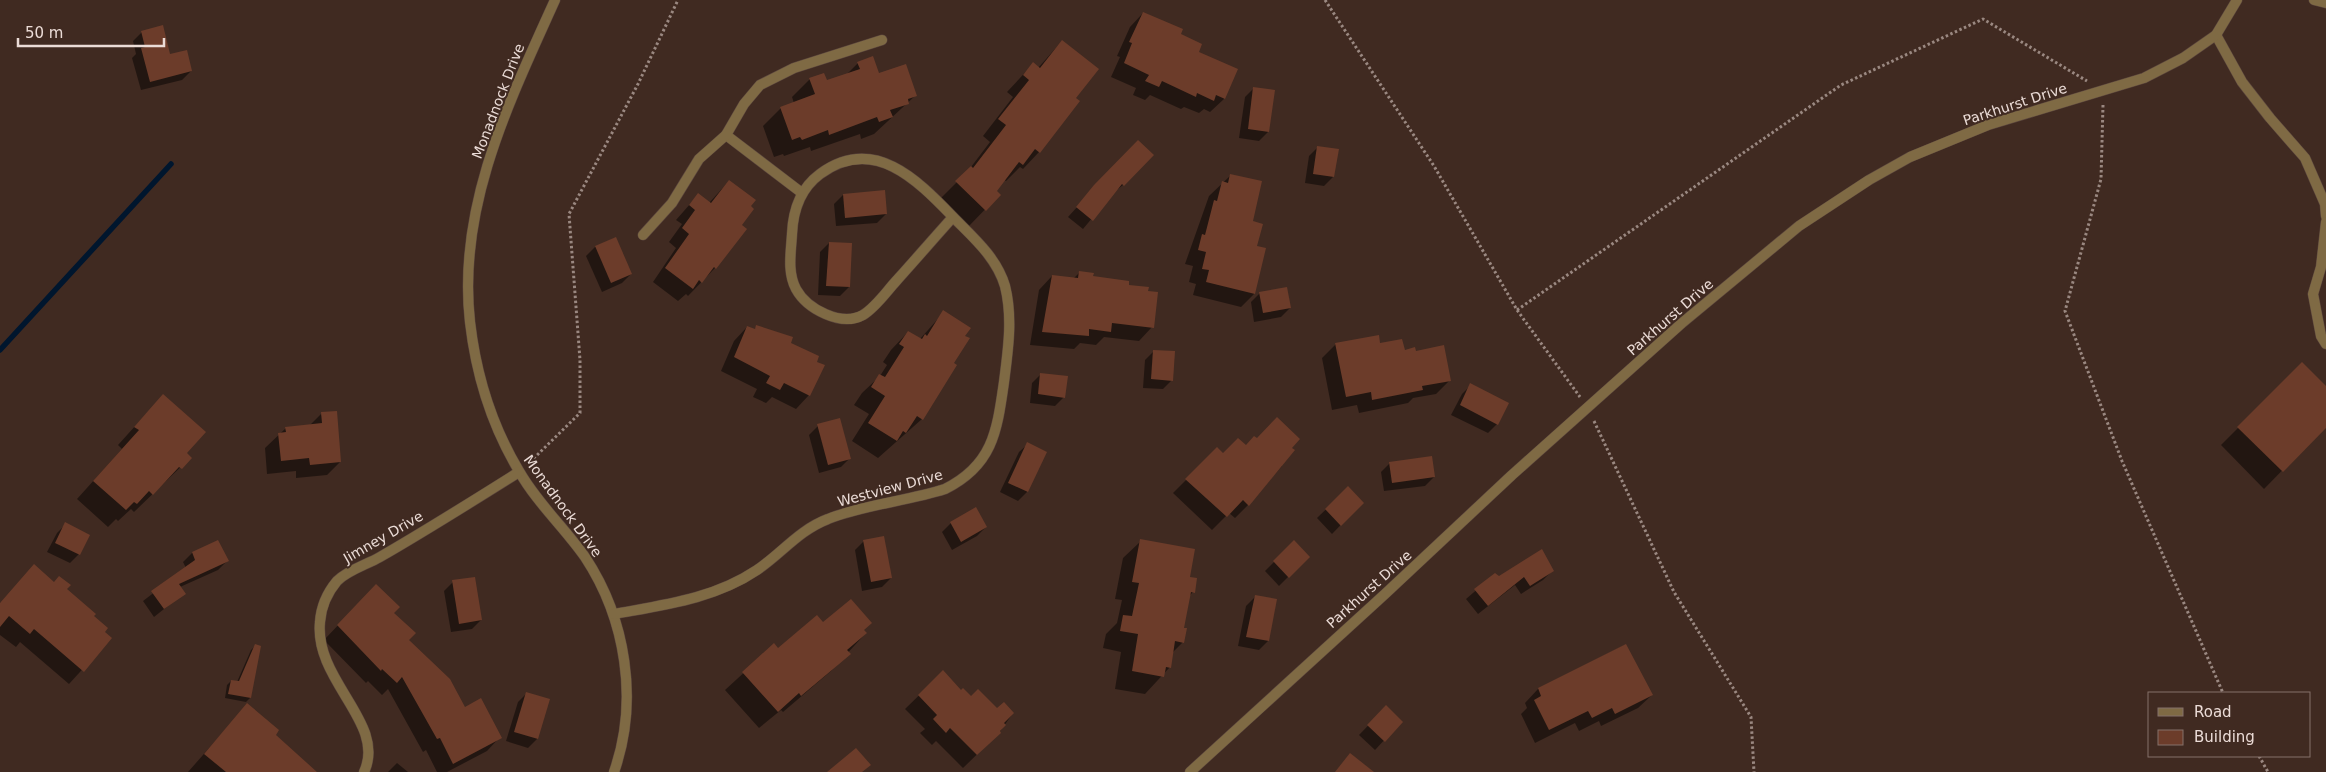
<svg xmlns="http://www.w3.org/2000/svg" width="2326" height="772" viewBox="0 0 2326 772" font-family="'DejaVu Sans',sans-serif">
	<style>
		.shadow { fill: #0007 }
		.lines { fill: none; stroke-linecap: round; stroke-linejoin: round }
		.stream { stroke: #00162e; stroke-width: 5.5 }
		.building { fill: #6c3c2a }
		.service-casing { stroke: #5b463e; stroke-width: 11 }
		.minor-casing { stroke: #5b463e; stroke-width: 11 }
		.path { stroke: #9a8881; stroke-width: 3; stroke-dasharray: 2.5 2.5; stroke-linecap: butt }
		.service { stroke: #7f6a44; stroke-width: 10 }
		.minor { stroke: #7f6a44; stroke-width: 10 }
		.labels { text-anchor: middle; stroke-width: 4; stroke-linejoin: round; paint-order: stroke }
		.street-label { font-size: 14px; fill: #ebdcd7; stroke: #402a21 }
	</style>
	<rect width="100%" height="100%" fill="#402a21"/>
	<g class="shadow">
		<path d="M1143,13L1179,35L1197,52L1236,70L1224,99L1210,112L1204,109L1199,113L1184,107L1181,109L1150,95L1145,100L1133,95L1136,88L1111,77L1120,57L1117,56L1130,27Z"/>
		<path d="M142,32L169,55L191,71L182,80L141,90L132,58L136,54L133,41Z"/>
		<path d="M1062,41L1075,99L1078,101L1039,152L1023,169L1020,167L1006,181L1004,180L995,191L999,195L969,226L940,199L968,171L990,142L983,136L1013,97L1007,92L1033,64L1038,68Z"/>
		<path d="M858,63L916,95L874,134L861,139L860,134L811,151L810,147L784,156L783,154L774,157L763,126L781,108L794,103L792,97L810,79L826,82L846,75Z"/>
		<path d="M1254,88L1268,132L1259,141L1239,138L1245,97Z"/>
		<path d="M1318,147L1333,177L1324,186L1305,183L1309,156Z"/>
		<path d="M1129,150L1123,185L1113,193L1083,229L1068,217Z"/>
		<path d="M1231,175L1252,222L1256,246L1254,294L1241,307L1193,295L1196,284L1189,282L1193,266L1185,264L1209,196Z"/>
		<path d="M729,181L740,225L715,268L688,296L686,294L678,301L653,282L676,248L669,242L682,224L676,220L698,195L709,203Z"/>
		<path d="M843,195L886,214L877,223L836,226L834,204Z"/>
		<path d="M615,238L631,274L622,283L602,292L586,256L595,247Z"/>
		<path d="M829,243L849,287L840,296L818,295L820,252Z"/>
		<path d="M1079,273L1127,286L1152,327L1139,341L1104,337L1096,345L1080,343L1074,349L1030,345L1039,290L1052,276L1073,279Z"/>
		<path d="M1260,293L1290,308L1281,317L1254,322L1251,302Z"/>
		<path d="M944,312L922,419L878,458L852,441L869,414L854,405L862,393L880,376L887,365L883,362L891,350L908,332L920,339Z"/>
		<path d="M747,327L754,330L757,327L792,338L789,344L809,395L796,409L772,397L766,403L753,397L757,389L721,371L734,341Z"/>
		<path d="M1336,344L1379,345L1415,352L1450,380L1436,394L1413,398L1408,403L1359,413L1357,405L1332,410L1322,358Z"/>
		<path d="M1154,351L1172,380L1163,389L1143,388L1145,360Z"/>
		<path d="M2302,364L2326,388V426L2264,489L2221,445Z"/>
		<path d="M1041,374L1064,397L1055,406L1030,403L1032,383Z"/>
		<path d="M1471,385L1497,424L1488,433L1451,415L1462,394Z"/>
		<path d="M146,414L190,458L134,512L131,509L118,521L116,519L108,527L77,499L122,449L118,445Z"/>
		<path d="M321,414L340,462L327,475L296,478V471L267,474L265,448L286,428L310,425Z"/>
		<path d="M818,426L850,458L841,467L819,473L809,435Z"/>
		<path d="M1257,439L1290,448L1281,464L1282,466L1248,505L1235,518L1229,513L1212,530L1173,493L1217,449L1223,455L1246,446Z"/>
		<path d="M1028,444L1046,452L1027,492L1018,501L1000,492L1019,452Z"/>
		<path d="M1390,463L1434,477L1425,486L1384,491L1381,472Z"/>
		<path d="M1348,488L1362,503L1332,534L1317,518Z"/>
		<path d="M951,523L986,527L977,536L952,550L942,532Z"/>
		<path d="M66,524L79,554L70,563L47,552L57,533Z"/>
		<path d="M864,541L891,578L882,587L862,591L855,550Z"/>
		<path d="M1141,541L1188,578L1193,592L1188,597L1183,629V642L1172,653L1170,667L1145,694L1115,689L1121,652L1103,648L1106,634L1117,623L1122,600L1115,599L1123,558Z"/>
		<path d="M218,542L227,561L218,570L180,587L184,593L154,617L143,601L186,568L183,562L192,553Z"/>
		<path d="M1294,542L1308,557L1279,586L1265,571Z"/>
		<path d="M1552,571L1543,580L1521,594L1515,585L1478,614L1466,599L1495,574L1498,578Z"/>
		<path d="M453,582L481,620L472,629L451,632L444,591Z"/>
		<path d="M54,583L65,589L92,616L103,632L111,638L69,684L20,642L16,647L0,635V603Z"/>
		<path d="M1255,597L1275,600L1268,641L1259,650L1238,646L1246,606Z"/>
		<path d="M362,600L407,640L465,708L500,737L487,751L447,772H437L426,750L423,752L388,689L382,695L368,681L366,683L324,640Z"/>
		<path d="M823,624L863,630L866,633L831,671L783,712L781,710L759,728L725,690L774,645L778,650Z"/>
		<path d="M256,645L250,698L246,702L225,698L227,685L231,681L237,682L251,650Z"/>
		<path d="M1625,645L1652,695L1638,708L1601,726L1599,721L1579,731L1575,723L1535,743L1521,714L1527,708L1525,703L1538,689Z"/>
		<path d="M943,672L961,691L971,698L997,710L1013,713L999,733L963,768L936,741L932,745L920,733L925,729L905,709Z"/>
		<path d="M527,693L548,700L537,739L528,748L506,741L518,702Z"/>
		<path d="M247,705L274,735L315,772H188Z"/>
		<path d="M1386,707L1401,722L1375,750L1359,735Z"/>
		<path d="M397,763L408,772H388Z"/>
	</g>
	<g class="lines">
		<path class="stream" d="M0,350L171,164"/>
	</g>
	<g class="building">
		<path d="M1143,12L1183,29L1181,34L1202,44L1199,52L1238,69L1225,99L1216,95L1214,101L1197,93L1196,97L1162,81L1159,87L1145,81L1149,75L1124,63L1132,43L1129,42Z"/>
		<path d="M163,25L170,54L187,50L192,71L150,82L141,48L145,47L141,31Z"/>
		<path d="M1062,40L1099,69L1076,98L1080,101L1040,153L1035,149L1023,165L1019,162L997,191L1001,195L986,211L955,181L971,166L973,168L1006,125L998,119L1029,80L1023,75L1033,62L1040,68Z"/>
		<path d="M873,56L879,73L906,64L917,96L908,99L909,104L890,110L893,117L879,122L877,117L829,135L828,130L802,140L800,137L792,140L780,107L815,94L809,78L824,73L827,80L860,69L857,62Z"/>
		<path d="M1253,87L1275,90L1269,132L1248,129Z"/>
		<path d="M1138,140L1154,155L1124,186L1122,184L1093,221L1076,207L1094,185Z"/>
		<path d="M1317,146L1339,149L1334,177L1313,174Z"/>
		<path d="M1230,174L1262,181L1253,221L1263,224L1257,246L1266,248L1255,294L1206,282L1209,270L1202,269L1206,252L1198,250L1202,234L1205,235L1214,200L1217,201L1222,181L1228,183Z"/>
		<path d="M729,180L756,200L751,206L754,209L742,225L747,229L716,269L714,267L702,283L699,280L693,289L665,268L689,234L682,228L695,210L689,205L698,193L711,203Z"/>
		<path d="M885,190L887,214L845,218L843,194Z"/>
		<path d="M616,237L632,274L611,283L595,246Z"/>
		<path d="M829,242L852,243L850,287L826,286Z"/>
		<path d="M1079,271L1094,273L1093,276L1129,281V285L1149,287L1148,291L1158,292L1154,328L1112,323L1111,332L1089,329V336L1042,332L1052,275L1078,278Z"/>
		<path d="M1287,287L1291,308L1263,313L1259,292Z"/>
		<path d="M943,310L971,328L965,336L970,338L954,363L957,365L923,420L917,416L906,433L903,431L897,441L868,423L885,396L871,387L879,374L885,377L904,347L899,344L908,331L922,339L925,334L927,336Z"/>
		<path d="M756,325L793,337L791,343L819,356L817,362L825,365L810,396L784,383L780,390L766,383L770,376L734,357L747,326L755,329Z"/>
		<path d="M1379,335L1380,343L1402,339L1405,350L1415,347L1416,351L1444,345L1451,381L1422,386L1423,390L1372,400L1371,392L1346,397L1335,343Z"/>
		<path d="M1153,350L1175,351L1173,381L1151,379Z"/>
		<path d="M2302,362L2326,386V428L2283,472L2237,427Z"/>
		<path d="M1040,373L1068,376L1065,398L1038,394Z"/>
		<path d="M1470,383L1509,403L1498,425L1460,405Z"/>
		<path d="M163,394L206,432L187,453L192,458L182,469L179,467L153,495L149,491L137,504L134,502L126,510L93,481L139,430L134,427Z"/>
		<path d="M337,411L341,462L310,465L309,458L281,461L278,433L286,432L285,427L322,423L321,412Z"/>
		<path d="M1277,417L1300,439L1292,448L1295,450L1249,506L1243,500L1227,517L1185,479L1217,447L1223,453L1238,438L1246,445L1254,436L1257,438Z"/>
		<path d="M840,418L851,459L828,465L817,424Z"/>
		<path d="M1027,442L1047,452L1028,492L1008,483Z"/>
		<path d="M1432,456L1435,477L1392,483L1389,462Z"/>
		<path d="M1348,486L1364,503L1341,526L1325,509Z"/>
		<path d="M976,507L987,527L961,542L950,522Z"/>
		<path d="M65,522L90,535L80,555L55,543Z"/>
		<path d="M884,536L892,578L871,582L863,540Z"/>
		<path d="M1140,539L1195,549L1190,577L1197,578L1195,593L1191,592L1184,628H1187L1184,643L1175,641L1171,668L1166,667L1164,677L1132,671L1138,634L1120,631L1123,615L1132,616L1139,583L1132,582Z"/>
		<path d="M218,540L229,561L179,584L186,594L164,609L151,591L195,560L192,552Z"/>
		<path d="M1294,540L1310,557L1289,578L1273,561Z"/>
		<path d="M1542,549L1554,571L1530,586L1524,577L1488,606L1474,589L1495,573L1499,576Z"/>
		<path d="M34,564L54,582L59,576L71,585L67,589L96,614L94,616L108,628L105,632L112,638L84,672L34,629L30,634L9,616L0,627V603Z"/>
		<path d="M475,577L482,620L459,624L452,580Z"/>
		<path d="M376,584L400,607L394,613L416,633L409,640L450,679L465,707L481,698L502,738L453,764L440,738L437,739L402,677L397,683L382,669L381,671L337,625Z"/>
		<path d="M1255,595L1277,599L1269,641L1246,637Z"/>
		<path d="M851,599L872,623L864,630L867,633L847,650L851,654L801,696L799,693L778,712L742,672L774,643L778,648L817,615L823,622Z"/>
		<path d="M255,644L261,646L251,698L228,694L231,680L239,681Z"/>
		<path d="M1626,644L1653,695L1615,714L1612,708L1592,718L1588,711L1549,730L1534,700L1541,696L1538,688Z"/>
		<path d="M943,670L961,690L963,688L971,696L978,689L997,708L1004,702L1014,713L1004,723L1006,725L1000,731L1001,733L977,755L950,728L946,733L933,719L937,715L918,695Z"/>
		<path d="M526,692L550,699L538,739L514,732Z"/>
		<path d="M247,703L279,730L276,735L317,772H226L204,754Z"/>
		<path d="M1386,705L1403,722L1385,742L1367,725Z"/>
		<path d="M856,748L871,765L862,772H827Z"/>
		<path d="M1350,753L1374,772H1335Z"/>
	</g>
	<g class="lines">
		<g class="service-casing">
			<g id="service">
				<path d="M2216,35L2242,82L2270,118L2305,158L2325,204L2326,216"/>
				<path d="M726,135L802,193"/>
				<path d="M2326,222L2321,267L2313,294L2321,336L2326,344"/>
				<path d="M643,235L672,203L699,159L726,135L744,104L760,85L794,68L882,40"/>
			</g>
		</g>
		<g class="minor-casing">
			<g id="minor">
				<path d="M555,0C509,102 457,207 470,322C476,374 492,426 519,471C537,503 564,527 585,557C626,619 639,701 614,772"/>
				<path d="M2314,0L2326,3"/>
				<path d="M614,614C663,605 714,599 757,570C782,553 799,530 828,519C862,505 908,501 945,489C993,465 997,431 1004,382C1008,350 1013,318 1005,286C997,259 976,240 957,221C921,184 876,133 820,174C801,188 793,210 792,234C791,252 787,272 796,289C807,309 841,327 863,315C876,307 886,292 897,280C916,259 934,238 953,217"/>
				<path d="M364,772C387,723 314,681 320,622C321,607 327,593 337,581C348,570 366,565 380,557C427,530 473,501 519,472"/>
				<path d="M1190,772L1385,594L1512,475L1682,323L1799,226L1869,180L1910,157L1988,125L2144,78L2183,58L2216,35L2237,0"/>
			</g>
		</g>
		<g class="path">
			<path d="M1325,0L1434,166L1517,310L1580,397"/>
			<path d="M2103,105L2101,179L2065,311L2122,461L2223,693"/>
			<path d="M1517,310L1841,85L1983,19L2087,81"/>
			<path d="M1594,421L1674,592L1751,717L1754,772"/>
			<path d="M530,462L580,413V360L569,214L638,84L678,0"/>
			<path d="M2259,756L2268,772"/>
		</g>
		<use href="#service" class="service"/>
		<use href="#minor" class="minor"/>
	</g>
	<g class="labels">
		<g class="street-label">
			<text transform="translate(498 101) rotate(-69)" y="5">Monadnock Drive</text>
			<text transform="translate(2015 104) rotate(-18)" y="5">Parkhurst Drive</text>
			<text transform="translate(1670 317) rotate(-41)" y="5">Parkhurst Drive</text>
			<text transform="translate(890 488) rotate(-15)" y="5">Westview Drive</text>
			<text transform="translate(563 506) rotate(54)" y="5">Monadnock Drive</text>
			<text transform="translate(383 537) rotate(-30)" y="5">Jimney Drive</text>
			<text transform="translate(1369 589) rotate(-42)" y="5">Parkhurst Drive</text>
		</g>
	</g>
	<rect x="2148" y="692" width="162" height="65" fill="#402a21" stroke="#84716a"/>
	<rect x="2158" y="708" width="25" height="8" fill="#7f6a44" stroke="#84716a"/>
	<text x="2194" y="717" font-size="15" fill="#ebdcd7">Road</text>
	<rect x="2158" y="730" width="25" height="15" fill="#6c3c2a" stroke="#84716a"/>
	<text x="2194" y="742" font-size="15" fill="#ebdcd7">Building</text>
	<path d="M18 38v8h146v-8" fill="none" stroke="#ebdcd7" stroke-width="2.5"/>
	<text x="25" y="38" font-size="15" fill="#ebdcd7" stroke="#402a21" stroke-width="4" paint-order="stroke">50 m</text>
</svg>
